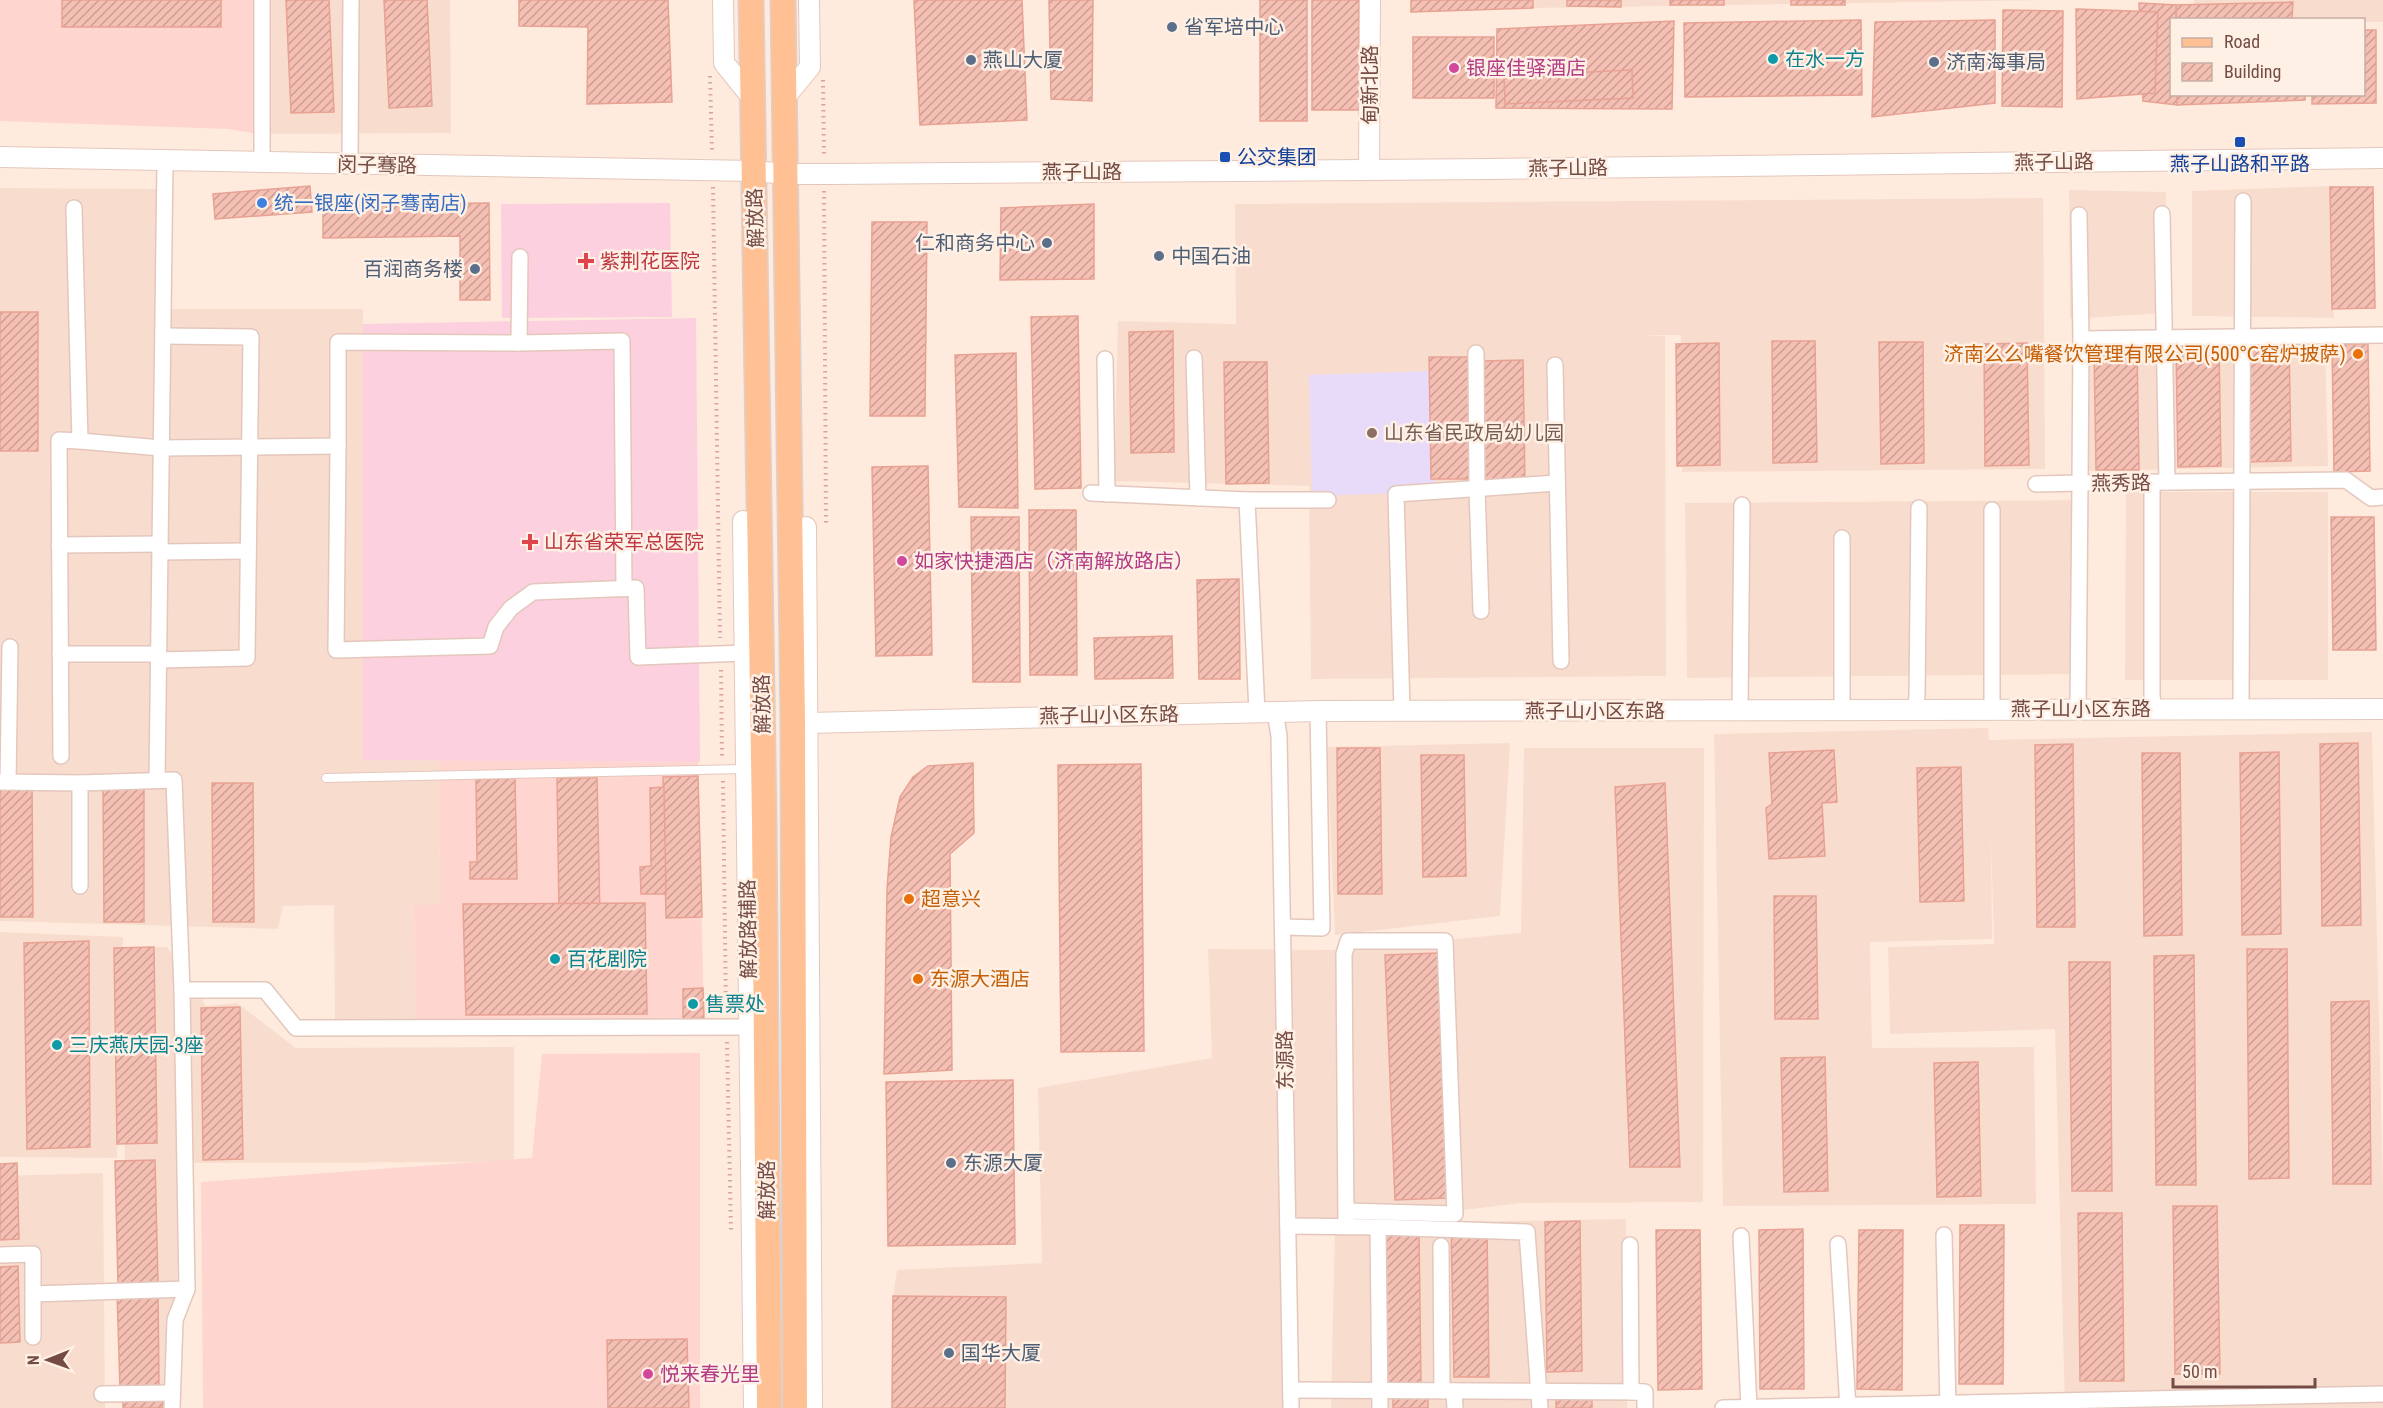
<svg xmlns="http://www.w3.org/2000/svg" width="2383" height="1408" viewBox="0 0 2383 1408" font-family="'Roboto Condensed','Noto Sans SC',sans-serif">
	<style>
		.residential { fill: #f8ddce }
		.commercial { fill: #ffd5d0 }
		.education { fill: #e8dbf9 }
		.medical { fill: #fcd0de }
		.building { fill: url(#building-hatch); stroke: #e8a293; stroke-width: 1.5 }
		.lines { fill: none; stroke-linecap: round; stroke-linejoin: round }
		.service-casing { stroke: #e4c7bc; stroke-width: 10 }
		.minor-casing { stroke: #e4c7bc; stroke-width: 18 }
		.tertiary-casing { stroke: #e4c7bc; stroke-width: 22 }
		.primary-casing { stroke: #dbd0cf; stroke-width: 27 }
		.path { stroke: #d9a397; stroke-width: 4; stroke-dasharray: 1.5 4.5; stroke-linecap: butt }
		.service { stroke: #fff; stroke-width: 8 }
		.minor { stroke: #fff; stroke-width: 15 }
		.tertiary { stroke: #fff; stroke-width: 20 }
		.primary { stroke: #ffc193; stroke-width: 24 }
		.service-dot { fill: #5c6f8a; stroke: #fff0e5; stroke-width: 2 }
		.culture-dot { fill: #0f9aa8; stroke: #fff0e5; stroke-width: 2 }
		.hotel-dot { fill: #d1479c; stroke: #fff0e5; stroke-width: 2 }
		.transit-dot { fill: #1a4fb4; stroke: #fff0e5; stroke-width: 2 }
		.shop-dot { fill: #3f7fe0; stroke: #fff0e5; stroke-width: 2 }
		.health-dot { fill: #e0444e; stroke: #fff0e5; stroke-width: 2 }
		.food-dot { fill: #e8710a; stroke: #fff0e5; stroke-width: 2 }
		.education-dot { fill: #8d6e63; stroke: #fff0e5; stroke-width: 2 }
		.labels { text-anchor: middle; stroke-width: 5; stroke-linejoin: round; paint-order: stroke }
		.service-label { font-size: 20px; fill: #4e5e75; stroke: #fff0e5; text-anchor: start }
		.culture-label { font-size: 20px; fill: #0d838f; stroke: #fff0e5; text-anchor: start }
		.hotel-label { font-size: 20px; fill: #b23c85; stroke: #fff0e5; text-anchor: start }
		.street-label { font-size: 20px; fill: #744c45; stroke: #fff0e5 }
		.transit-label { font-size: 20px; fill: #164399; stroke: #fff0e5; text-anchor: start }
		.shop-label { font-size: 20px; fill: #366cbe; stroke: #fff0e5; text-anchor: start }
		.health-label { font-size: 20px; fill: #be3a42; stroke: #fff0e5; text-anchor: start }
		.food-label { font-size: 20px; fill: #c56008; stroke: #fff0e5; text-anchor: start }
		.education-label { font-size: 20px; fill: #785e54; stroke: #fff0e5; text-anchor: start }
	</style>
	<defs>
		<pattern id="building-hatch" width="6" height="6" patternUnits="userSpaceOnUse" patternTransform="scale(1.5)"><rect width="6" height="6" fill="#f5c0b3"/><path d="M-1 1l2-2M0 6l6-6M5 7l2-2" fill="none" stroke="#cb9e93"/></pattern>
	</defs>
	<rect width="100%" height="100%" fill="#feebdd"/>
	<g class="residential">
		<path d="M260,0H450L451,133L260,134Z"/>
		<path d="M1533,0H2044L1533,8Z"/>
		<path d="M2194,0H2383V22H2364V20L2194,19Z"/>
		<path d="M2331,186L2334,318L2192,316V191Z"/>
		<path d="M0,188L160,189V309H363V759L439,760L440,905H414L415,1022L335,1024L334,905L283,906L278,929L0,921Z"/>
		<path d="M2069,190L2166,192L2165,313L2070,319Z"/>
		<path d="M2043,198L2045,469L1682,472L1681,335H1642L1665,336L1666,676L1311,679L1309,486L1114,481L1118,321L1236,324L1235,204Z"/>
		<path d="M2325,343L2328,466L2086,471L2083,348Z"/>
		<path d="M2126,492H2328V680H2125Z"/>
		<path d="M2084,500L2085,674L1687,678L1685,503Z"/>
		<path d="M1988,728L1989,740L2372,732L2383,1187V1408H2065L2055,1029L1890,1034L1888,947L1994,944L1991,836L1992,939L1870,942L1872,1048L2034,1047L2036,1204L1723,1206L1714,734Z"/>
		<path d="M1510,743L1500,916L1335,935L1327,747Z"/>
		<path d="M1524,748H1704L1703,1202L1521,1203L1350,1224L1626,1219L1627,1408H1331L1335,1225L1294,1229L1290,1408H892L893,1296L897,1270L1042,1263L1038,1088L1212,1058L1208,949L1335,950L1521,933Z"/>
		<path d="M0,932L123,937L117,1158L0,1157Z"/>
		<path d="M124,947H167L206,1006L237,1003L296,1048L514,1047V1162L177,1163L178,1408H126Z"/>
		<path d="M103,1173L105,1408H0V1176Z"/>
	</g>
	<g class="commercial">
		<path d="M0,0H260V134L228,129L0,121Z"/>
		<path d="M439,760L698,762L704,1018L415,1022L414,905L440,904Z"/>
		<path d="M700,1053V1408H203L201,1182L532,1158L542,1054Z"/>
	</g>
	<path class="education" d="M1431,371L1435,492L1312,496L1309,375Z"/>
	<g class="medical">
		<path d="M670,203L672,317L502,318L501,204Z"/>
		<path d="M696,318L700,762L363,760V324Z"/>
	</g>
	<g class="building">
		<rect x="62" y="0" width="159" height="27"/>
		<path d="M286,0H329L334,112L291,113Z"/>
		<path d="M384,0H427L432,106L389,108Z"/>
		<path d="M519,0H668L672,102L587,104L588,27L519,26Z"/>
		<path d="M914,0H1022L1027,120L920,125Z"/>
		<path d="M1049,0H1093L1092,101L1051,99Z"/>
		<rect x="1260" y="0" width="47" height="121"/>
		<rect x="1312" y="0" width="47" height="110"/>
		<path d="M1411,0H1533V8L1411,12Z"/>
		<path d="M1567,0H1621V7L1567,6Z"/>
		<rect x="1670" y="0" width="54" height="5"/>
		<rect x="1791" y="0" width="54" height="5"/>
		<path d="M2293,2L2292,20H2176V5Z"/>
		<path d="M2139,3L2176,5V20H2172V94H2177V105L2143,101Z"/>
		<path d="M2076,9L2158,12L2155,93L2077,99Z"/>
		<path d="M2003,10L2063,11L2062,107L2002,106Z"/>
		<path d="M1861,20L1862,95L1685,97L1684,23Z"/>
		<path d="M1995,20V103L1872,117L1875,22Z"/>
		<path d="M1674,21L1672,109L1496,108L1497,29Z"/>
		<path d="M2364,30H2376V103L2312,104V94H2364Z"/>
		<rect x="1413" y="37" width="81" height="61"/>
		<path d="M1632,70L1633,98L1505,104L1504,76Z"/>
		<path d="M2177,94H2305V100L2177,105Z"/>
		<path d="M310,186L312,212L215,219L213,194Z"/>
		<path d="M2330,187H2373L2375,308L2332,309Z"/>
		<path d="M489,203L490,300H460V236L323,238V205Z"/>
		<path d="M1094,204V279L1000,280L1001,208Z"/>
		<path d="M872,222H927L925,416H870Z"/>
		<rect x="0" y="312" width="38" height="139"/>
		<path d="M1078,316L1081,488L1035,489L1031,317Z"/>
		<path d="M1173,331L1174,452L1131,453L1129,332Z"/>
		<path d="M2289,340L2291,461L2248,462L2246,341Z"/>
		<path d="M1772,341H1815L1817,462L1773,463Z"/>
		<path d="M1879,342H1923L1924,463L1881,464Z"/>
		<path d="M1719,343L1720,465L1677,466L1676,344Z"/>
		<path d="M2027,343L2029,465L1985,466L1984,344Z"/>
		<path d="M2332,344H2368L2370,471L2334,472Z"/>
		<path d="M2176,345H2219L2221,466L2178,467Z"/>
		<path d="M2137,348L2139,470H2096L2094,349Z"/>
		<path d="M1016,353L1018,508L959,507L955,355Z"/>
		<path d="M1429,357H1472L1474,479H1431Z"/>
		<path d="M1523,360L1525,482H1482L1480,361Z"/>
		<path d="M1224,362H1267L1269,483L1226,484Z"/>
		<path d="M928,466L932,655L876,656L872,467Z"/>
		<path d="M1029,510H1076L1077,675H1030Z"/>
		<path d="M971,517H1019L1020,682H973Z"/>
		<path d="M2331,517H2374L2376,650H2333Z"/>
		<path d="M1239,579L1240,679H1199L1197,580Z"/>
		<path d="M1172,636L1173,678L1095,679L1094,638Z"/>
		<path d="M2358,743L2361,925L2322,926L2320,744Z"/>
		<path d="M2073,744L2075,927H2037L2035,745Z"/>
		<path d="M1337,748H1380L1382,894H1338Z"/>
		<path d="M1834,750L1837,802L1822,803L1825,856L1769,859L1766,808L1772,804L1769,753Z"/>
		<path d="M2279,752L2281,934L2242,935L2240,753Z"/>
		<path d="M2142,753H2180L2182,935L2144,936Z"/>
		<path d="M1421,755H1464L1466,876L1423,877Z"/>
		<path d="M973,763L974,833L950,854L952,1070L884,1074L887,889L891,837L900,797L913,777L928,766Z"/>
		<path d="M1141,764L1144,1051L1061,1052L1058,765Z"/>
		<path d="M1961,767L1964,901L1920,902L1917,768Z"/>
		<path d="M698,776L702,917L666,918L663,777Z"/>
		<path d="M32,778L33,917H0V779Z"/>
		<path d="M515,778L517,879H470V862H477L476,779Z"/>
		<path d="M557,778H597L600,915H559Z"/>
		<path d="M103,783H144V922H104Z"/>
		<path d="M212,783H253L254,922H213Z"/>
		<path d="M1665,783L1680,1167H1630L1615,787Z"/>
		<path d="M664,787L666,894H641L640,867L651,866L650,788Z"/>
		<path d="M1774,896H1816L1818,1019H1775Z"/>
		<path d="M645,903L647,1014L466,1015L463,904Z"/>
		<path d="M89,941L90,1147L27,1149L24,943Z"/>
		<path d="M154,947L157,1143L117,1144L114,948Z"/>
		<path d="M2247,949H2287L2289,1178L2249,1179Z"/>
		<path d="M1438,953L1447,1198L1395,1200L1385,955Z"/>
		<path d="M2194,955L2196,1185H2156L2154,956Z"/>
		<path d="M2069,962H2110L2112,1191H2072Z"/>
		<path d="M703,988L704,1018L683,1019V989Z"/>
		<path d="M2369,1001L2371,1184H2333L2331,1002Z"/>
		<path d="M240,1007L243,1159L203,1160L201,1008Z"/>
		<path d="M1825,1057L1828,1191L1784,1192L1781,1058Z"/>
		<path d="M1978,1062L1981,1196L1937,1197L1934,1063Z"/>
		<path d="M1013,1080L1015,1244L888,1246L886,1082Z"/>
		<path d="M155,1160L158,1283L118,1284L115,1161Z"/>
		<path d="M17,1163L19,1239L0,1240V1164Z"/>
		<path d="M2173,1206H2217L2220,1374H2175Z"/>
		<path d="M2078,1213H2122L2124,1381H2080Z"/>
		<path d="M1580,1221L1582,1371L1547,1372L1545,1222Z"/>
		<path d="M1960,1225H2004L2003,1384H1959Z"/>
		<path d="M1451,1227H1487L1489,1377H1454Z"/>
		<path d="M1803,1229L1804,1389H1760L1759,1230Z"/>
		<path d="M1656,1230H1700L1702,1389L1658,1390Z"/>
		<path d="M1859,1230H1903L1902,1390L1857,1389Z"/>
		<path d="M1384,1233H1419L1421,1383H1386Z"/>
		<path d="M18,1266L20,1342L0,1343V1267Z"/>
		<path d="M158,1292L159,1386L120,1387L117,1293Z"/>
		<path d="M893,1296L1006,1297L1005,1408H892Z"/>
		<path d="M687,1339L689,1408H608L607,1340Z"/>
		<rect x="1556" y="1393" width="36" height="15"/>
		<path d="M163,1396V1408H123V1397Z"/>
		<rect x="1393" y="1398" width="35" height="10"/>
	</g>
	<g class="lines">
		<g class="service-casing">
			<path id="service" d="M326,778L744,769"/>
		</g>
		<g class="minor-casing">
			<g id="minor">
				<path d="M262,163V0"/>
				<path d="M350,164L351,0"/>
				<path d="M2162,214L2167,482"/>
				<path d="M520,257L519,343L622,341L624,589"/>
				<path d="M2081,339L2383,335"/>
				<path d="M1476,353L1477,488L1481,611"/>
				<path d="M1194,358L1198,498"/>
				<path d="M1105,359L1107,494"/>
				<path d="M1555,365L1561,661"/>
				<path d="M80,441L161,448L338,446V342L519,343"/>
				<path d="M338,446L336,650L490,646L496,627L511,608L533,592L636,588L638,657L745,653"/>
				<path d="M2152,482V696L2154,709"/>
				<path d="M2036,484L2080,483L2081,339L2079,215"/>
				<path d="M1091,493L1247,500L1257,712"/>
				<path d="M1247,500H1328"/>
				<path d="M1842,538V710"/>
				<path d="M59,545L160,544"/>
				<path d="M160,552L248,551"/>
				<path d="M60,654H158"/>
				<path d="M158,660L247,658L251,337L163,336"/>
				<path d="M1992,709V510"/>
				<path d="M2078,709L2080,483L2346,480L2371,498L2383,497"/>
				<path d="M2241,709L2243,201"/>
				<path d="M1740,710L1742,505"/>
				<path d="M1915,710L1917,696L1919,508"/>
				<path d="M1275,711L1279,736L1291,1408"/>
				<path d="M1402,711L1396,494L1557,483"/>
				<path d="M61,756L59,440L80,441L74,208"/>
				<path d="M157,780L165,161"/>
				<path d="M0,782L80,783"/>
				<path d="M8,782L10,647"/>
				<path d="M80,886V783L174,780L182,990"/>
				<path d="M1283,927L1322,928L1318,711"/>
				<path d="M1288,1226L1378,1227"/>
				<path d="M1346,1227L1344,954L1348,941H1445L1455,1214L1346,1211"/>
				<path d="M1944,1235L1948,1408"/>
				<path d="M1741,1236L1749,1408"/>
				<path d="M1838,1244L1848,1408"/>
				<path d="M1630,1245L1631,1392H1642"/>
				<path d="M1441,1246L1442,1391"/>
				<path d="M0,1255L33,1254V1337"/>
				<path d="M33,1294L187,1289"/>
				<path d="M1291,1390L1645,1392V1408"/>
				<path d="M1454,1391L1455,1408"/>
				<path d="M102,1394L171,1393"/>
				<path d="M172,1408L175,1320L187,1289L182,990H265L296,1028L750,1027"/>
				<path d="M1380,1408L1378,1227L1527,1232L1540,1408"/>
				<path d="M1723,1408L2383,1394"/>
			</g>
		</g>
		<g class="tertiary-casing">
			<g id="tertiary">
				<path d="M723,0L724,63L753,99"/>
				<path d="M785,97L810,67L809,0"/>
				<path d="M0,157L753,171L786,174H833L1491,169L2383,158"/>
				<path d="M1369,170L1370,0"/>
				<path d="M743,521L754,1408"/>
				<path d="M806,527L812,1408"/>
				<path d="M808,723L1318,711L2383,709"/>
			</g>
		</g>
		<g class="primary-casing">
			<g id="primary">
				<path d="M751,0L764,822L769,1408"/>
				<path d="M783,0L793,721L795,1408"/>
			</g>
		</g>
		<g class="path">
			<path d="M710,76L712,152"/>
			<path d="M823,80L824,156"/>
			<path d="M713,187L720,638"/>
			<path d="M824,191L826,525"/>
			<path d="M721,670L722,758"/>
			<path d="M723,781L726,1013"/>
			<path d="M727,1042L731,1232"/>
		</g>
		<use href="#service" class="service"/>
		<use href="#minor" class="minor"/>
		<use href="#tertiary" class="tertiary"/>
		<use href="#primary" class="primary"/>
	</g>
	<g class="service-dot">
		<circle cx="1172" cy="27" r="6"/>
		<circle cx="971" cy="60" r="6"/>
		<circle cx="1934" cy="62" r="6"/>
		<circle cx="1047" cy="243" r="6"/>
		<circle cx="1159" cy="256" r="6"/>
		<circle cx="475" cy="269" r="6"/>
		<circle cx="951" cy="1163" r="6"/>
		<circle cx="949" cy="1353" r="6"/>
	</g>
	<g class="culture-dot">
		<circle cx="1773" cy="59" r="6"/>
		<circle cx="555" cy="959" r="6"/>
		<circle cx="693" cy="1004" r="6"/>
		<circle cx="57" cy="1045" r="6"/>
	</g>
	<g class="hotel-dot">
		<circle cx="1454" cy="68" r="6"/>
		<circle cx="902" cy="561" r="6"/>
		<circle cx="648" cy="1374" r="6"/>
	</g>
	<g class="transit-dot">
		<rect x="2234" y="136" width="12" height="12" rx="3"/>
		<rect x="1219" y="151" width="12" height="12" rx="3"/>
	</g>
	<circle class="shop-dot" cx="262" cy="203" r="6"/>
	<g class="health-dot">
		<path d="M583 252h6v6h6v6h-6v6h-6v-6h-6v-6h6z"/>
		<path d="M527 533h6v6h6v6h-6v6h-6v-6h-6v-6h6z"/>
	</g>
	<g class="food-dot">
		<circle cx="2358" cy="354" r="6"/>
		<circle cx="909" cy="899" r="6"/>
		<circle cx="918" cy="979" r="6"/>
	</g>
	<circle class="education-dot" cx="1372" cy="433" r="6"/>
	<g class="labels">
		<g class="service-label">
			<text x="1184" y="34">省军培中心</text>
			<text x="983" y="67">燕山大厦</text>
			<text x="1946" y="69">济南海事局</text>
			<text x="1035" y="250" text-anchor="end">仁和商务中心</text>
			<text x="1171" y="263">中国石油</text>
			<text x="463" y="276" text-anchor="end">百润商务楼</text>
			<text x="963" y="1170">东源大厦</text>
			<text x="961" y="1360">国华大厦</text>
		</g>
		<g class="culture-label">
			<text x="1785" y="66">在水一方</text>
			<text x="567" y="966">百花剧院</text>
			<text x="705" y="1011">售票处</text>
			<text x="69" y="1052">三庆燕庆园-3座</text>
		</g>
		<g class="hotel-label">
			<text x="1466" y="75">银座佳驿酒店</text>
			<text x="914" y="568">如家快捷酒店（济南解放路店）</text>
			<text x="660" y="1381">悦来春光里</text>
		</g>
		<g class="street-label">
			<text transform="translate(1370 85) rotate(-90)" y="7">甸新北路</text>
			<text transform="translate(2054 162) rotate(-1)" y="7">燕子山路</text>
			<text transform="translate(377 165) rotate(1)" y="7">闵子骞路</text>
			<text transform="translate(1568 168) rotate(-1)" y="7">燕子山路</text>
			<text x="1082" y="179">燕子山路</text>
			<text transform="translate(755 218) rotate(-92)" y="7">解放路</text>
			<text transform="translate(2121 483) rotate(-1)" y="7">燕秀路</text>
			<text transform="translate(762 704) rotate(-91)" y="7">解放路</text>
			<text x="2081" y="716">燕子山小区东路</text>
			<text x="1595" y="718">燕子山小区东路</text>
			<text transform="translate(1109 715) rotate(-1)" y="7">燕子山小区东路</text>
			<text transform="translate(748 929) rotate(-91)" y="7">解放路辅路</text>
			<text transform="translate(1285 1060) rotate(-91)" y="7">东源路</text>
			<text transform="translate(767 1190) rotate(-90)" y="7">解放路</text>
		</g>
		<g class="transit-label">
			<text x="1237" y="164">公交集团</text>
			<text x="2240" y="171" text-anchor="middle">燕子山路和平路</text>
		</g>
		<g class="shop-label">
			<text x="274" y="210">统一银座(闵子骞南店)</text>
		</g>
		<g class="health-label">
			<text x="600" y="268">紫荆花医院</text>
			<text x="544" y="549">山东省荣军总医院</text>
		</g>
		<g class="food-label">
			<text x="2346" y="361" text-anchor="end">济南么么嘴餐饮管理有限公司(500℃窑炉披萨)</text>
			<text x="921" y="906">超意兴</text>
			<text x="930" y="986">东源大酒店</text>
		</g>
		<g class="education-label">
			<text x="1384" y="440">山东省民政局幼儿园</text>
		</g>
	</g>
	<rect x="2170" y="18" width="195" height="78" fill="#fff0e5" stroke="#c7aea5" stroke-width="1.5"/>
	<rect x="2182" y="38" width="30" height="9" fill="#ffc193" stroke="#c7aea5" stroke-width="1.5"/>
	<text x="2224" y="48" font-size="18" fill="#744c45">Road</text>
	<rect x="2182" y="63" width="30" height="18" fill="url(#building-hatch)" stroke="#c7aea5" stroke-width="1.5"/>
	<text x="2224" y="78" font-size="18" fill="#744c45">Building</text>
	<g transform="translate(48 1360) rotate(269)" stroke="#fff0e5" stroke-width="4.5" paint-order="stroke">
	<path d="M0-4.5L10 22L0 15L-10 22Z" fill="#744c45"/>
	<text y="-9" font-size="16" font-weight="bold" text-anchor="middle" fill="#744c45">N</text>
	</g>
	<path d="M2173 1378v9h142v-9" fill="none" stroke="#744c45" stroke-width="3"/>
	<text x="2182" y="1378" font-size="18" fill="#744c45" stroke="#fff0e5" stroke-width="4.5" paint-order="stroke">50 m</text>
</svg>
